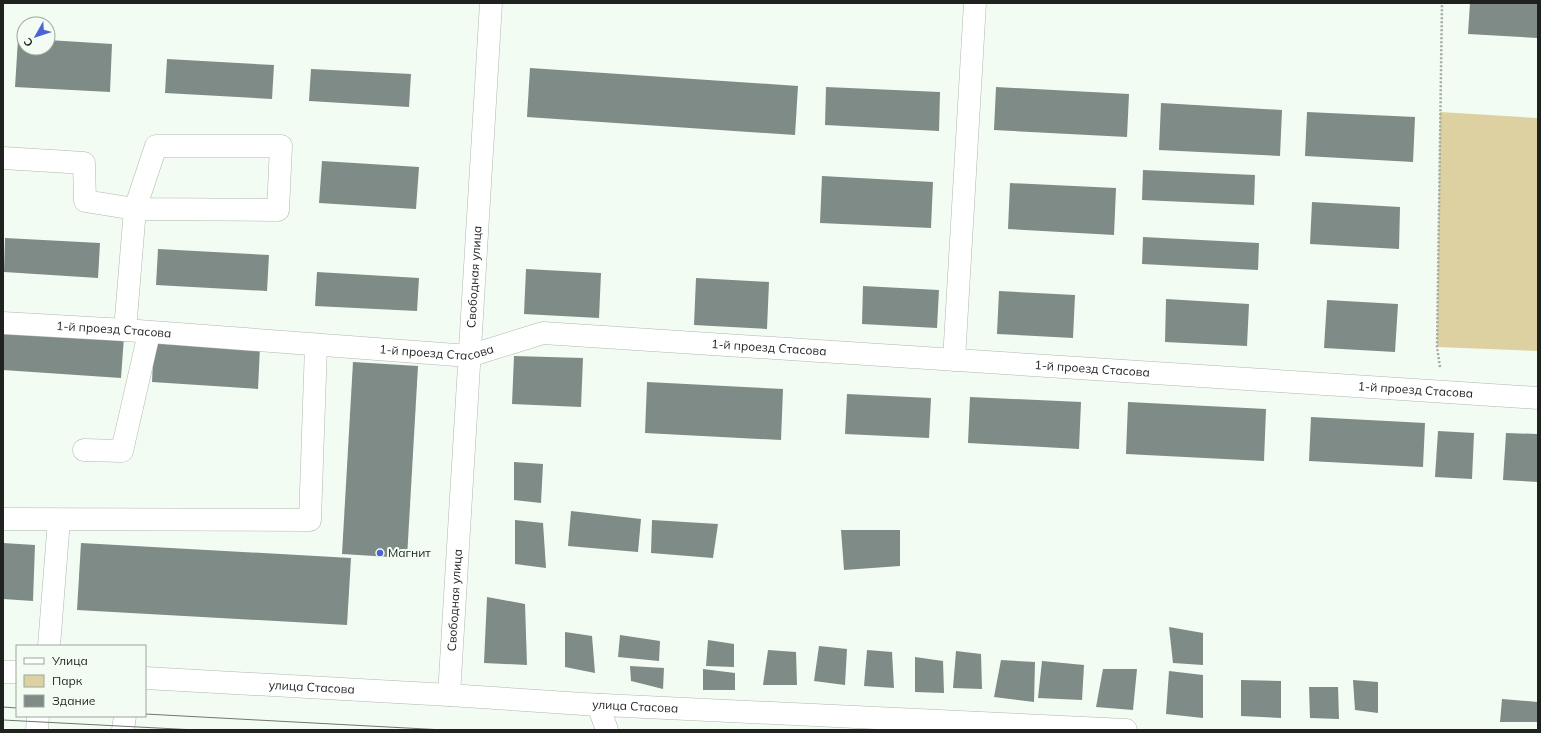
<svg xmlns="http://www.w3.org/2000/svg" width="1541" height="733" viewBox="0 0 1541 733" font-family="Mulish,sans-serif">
	<style>
		.green { fill: #ddd1a2 }
		.building { fill: #7f8b86 }
		.lines { fill: none; stroke-linecap: round; stroke-linejoin: round }
		.minor-casing { stroke: #afb7af; stroke-width: 23 }
		.path { stroke: #a2a9a2; stroke-width: 2.5; stroke-dasharray: 2 2; stroke-linecap: butt }
		.minor { stroke: #fff; stroke-width: 22 }
		.tram { stroke: #717671; stroke-width: 1 }
		.poi-dot { fill: #4c62d7; stroke: #f3fcf3; stroke-width: 1.5 }
		.labels { text-anchor: middle; stroke-width: 4; stroke-linejoin: round; paint-order: stroke }
		.street-label { font-size: 12px; fill: #1f221f; stroke: #f3fcf3 }
		.poi-label { font-size: 12px; fill: #1f221f; stroke: #f3fcf3; text-anchor: start }
	</style>
	<rect width="100%" height="100%" fill="#f3fcf3"/>
	<path class="green" d="M1440,112L1538,118V351L1437,347Z"/>
	<g class="building">
		<path d="M1470,3H1538L1537,38L1468,34Z"/>
		<path d="M18,39H24V48H48V40L112,44L110,92L15,87Z"/>
		<path d="M167,59L274,65L272,99L165,93Z"/>
		<path d="M530,68L798,86L795,135L527,117Z"/>
		<path d="M311,69L411,74L409,107L309,101Z"/>
		<path d="M826,87L940,92L939,131L825,125Z"/>
		<path d="M996,87L1129,94L1127,137L994,130Z"/>
		<path d="M1161,103L1282,110L1280,156L1159,150Z"/>
		<path d="M1307,112L1415,117L1413,162L1305,156Z"/>
		<path d="M322,161L419,167L416,209L319,203Z"/>
		<path d="M1143,170L1255,175L1254,205L1142,200Z"/>
		<path d="M822,176L933,182L931,228L820,223Z"/>
		<path d="M1010,183L1116,188L1114,235L1008,229Z"/>
		<path d="M1312,202L1400,207L1399,249L1310,244Z"/>
		<path d="M1143,237L1259,243L1258,270L1142,264Z"/>
		<path d="M5,238L100,243L98,278L4,272Z"/>
		<path d="M158,249L269,255L267,291L156,285Z"/>
		<path d="M526,269L601,273L599,318L524,314Z"/>
		<path d="M317,272L419,278L417,311L315,306Z"/>
		<path d="M696,278L769,282L767,329L694,325Z"/>
		<path d="M863,286L939,290L937,328L862,324Z"/>
		<path d="M999,291L1075,295L1073,338L997,334Z"/>
		<path d="M1166,299L1249,304L1247,346L1165,342Z"/>
		<path d="M1327,300L1398,304L1395,352L1324,348Z"/>
		<path d="M4,329L124,337L121,378L3,370Z"/>
		<path d="M154,340L260,347L258,389L152,382Z"/>
		<path d="M514,356L583,358L581,407L512,404Z"/>
		<path d="M353,362L418,366L407,558L342,554Z"/>
		<path d="M647,382L783,389L781,440L645,433Z"/>
		<path d="M847,394L931,398L929,438L845,434Z"/>
		<path d="M970,397L1081,402L1079,449L968,443Z"/>
		<path d="M1128,402L1266,409L1264,461L1126,454Z"/>
		<path d="M1311,417L1425,423L1423,467L1309,461Z"/>
		<path d="M1438,431L1474,433L1472,479L1435,477Z"/>
		<path d="M1506,433L1538,434V482L1503,480Z"/>
		<path d="M514,462L543,464L541,503L514,500Z"/>
		<path d="M571,511L641,519L638,552L568,546Z"/>
		<path d="M515,520L543,523L546,568L515,564Z"/>
		<path d="M652,520L718,524L713,558L651,553Z"/>
		<path d="M841,530H900V566L844,570Z"/>
		<path d="M3,543L35,545L33,601L3,599Z"/>
		<path d="M81,543L351,558L347,625L77,610Z"/>
		<path d="M487,597L525,604L527,665L484,663Z"/>
		<path d="M1169,627L1203,633V665L1173,663Z"/>
		<path d="M565,632L592,636L595,673L565,667Z"/>
		<path d="M620,635L660,641L659,661L618,657Z"/>
		<path d="M708,640L734,644V667L706,666Z"/>
		<path d="M819,646L847,649L845,685L814,681Z"/>
		<path d="M768,650L796,652L797,685H763Z"/>
		<path d="M867,650L892,652L894,688L864,686Z"/>
		<path d="M956,651L981,654L982,689L953,688Z"/>
		<path d="M915,657L943,661L944,693L915,692Z"/>
		<path d="M1001,660L1035,662L1034,702L994,697Z"/>
		<path d="M1042,661L1084,665L1082,700L1038,698Z"/>
		<path d="M630,666L664,668L663,689L631,681Z"/>
		<path d="M703,669L735,673V690H703Z"/>
		<path d="M1103,669H1137L1133,710L1096,707Z"/>
		<path d="M1169,671L1203,675V718L1166,714Z"/>
		<path d="M1241,680L1281,681V718L1241,716Z"/>
		<path d="M1353,680L1378,682V713L1355,710Z"/>
		<path d="M1309,687H1338L1339,719L1310,718Z"/>
		<path d="M1502,699L1538,702V722H1500Z"/>
	</g>
	<g class="lines">
		<g class="minor-casing">
			<g id="minor">
				<path d="M3,158L84,163L85,201L135,209L156,146H281L278,210L135,209L125,330"/>
				<path id="s1" d="M3,323L125,330L469,356L543,333L1538,398"/>
				<path d="M954,360L975,3"/>
				<path d="M84,450L122,451L149,333"/>
				<path d="M3,519L310,520L316,346"/>
				<path d="M49,646L59,520"/>
				<path d="M3,672H17"/>
				<path id="s2" d="M145,678L449,695L583,704L1126,730"/>
				<path id="s3" d="M449,695L491,3"/>
				<path d="M598,705L607,730"/>
				<path d="M37,730L38,716"/>
				<path d="M123,730L125,716"/>
			</g>
		</g>
		<path class="path" d="M1440,367L1437,347L1442,3"/>
		<use href="#minor" class="minor"/>
		<g class="tram">
			<path d="M3,707L17,708"/>
			<path d="M145,714L444,730"/>
			<path d="M3,720L196,730"/>
		</g>
	</g>
	<circle class="poi-dot" cx="380" cy="553" r="4"/>
	<g class="labels">
		<g class="street-label">
			<text dy="4" stroke="none"><textPath href="#s3" startOffset="419">Свободная улица</textPath></text>
			<text dy="4" stroke="none"><textPath href="#s1" startOffset="111">1-й проезд Стасова</textPath></text>
			<text dy="4" stroke="none"><textPath href="#s1" startOffset="435">1-й проезд Стасова</textPath></text>
			<text dy="4" stroke="none"><textPath href="#s1" startOffset="771">1-й проезд Стасова</textPath></text>
			<text dy="4" stroke="none"><textPath href="#s1" startOffset="1095">1-й проезд Стасова</textPath></text>
			<text dy="4" stroke="none"><textPath href="#s1" startOffset="1419">1-й проезд Стасова</textPath></text>
			<text dy="4" stroke="none"><textPath href="#s3" startOffset="95">Свободная улица</textPath></text>
			<text dy="4" stroke="none"><textPath href="#s2" startOffset="167">улица Стасова</textPath></text>
			<text dy="4" stroke="none"><textPath href="#s2" startOffset="491">улица Стасова</textPath></text>
		</g>
		<g class="poi-label">
			<text x="388" y="557">Магнит</text>
		</g>
	</g>
	<rect width="1541" height="733" fill="none" stroke="#1f221f" stroke-width="8"/>
	<rect x="16" y="645" width="130" height="72" fill="#f3fcf3" stroke="#9ea59e"/>
	<rect x="24" y="658" width="20" height="6" fill="#ffffff" stroke="#9ea59e"/>
	<text x="52" y="665" font-size="12" fill="#1f221f">Улица</text>
	<rect x="24" y="675" width="20" height="12" fill="#ddd1a2" stroke="#9ea59e"/>
	<text x="52" y="685" font-size="12" fill="#1f221f">Парк</text>
	<rect x="24" y="695" width="20" height="12" fill="#7f8b86" stroke="#9ea59e"/>
	<text x="52" y="705" font-size="12" fill="#1f221f">Здание</text>
	<g transform="translate(36 36) rotate(231)"><circle r="19" fill="#f3fcf3" stroke="#9ea59e"/>
	<path d="M0-3L7 15L0 10L-7 15Z" fill="#4c62d7"/>
	<text y="-6" font-size="11" font-weight="bold" text-anchor="middle" fill="#1f221f">С</text>
	</g>
</svg>
